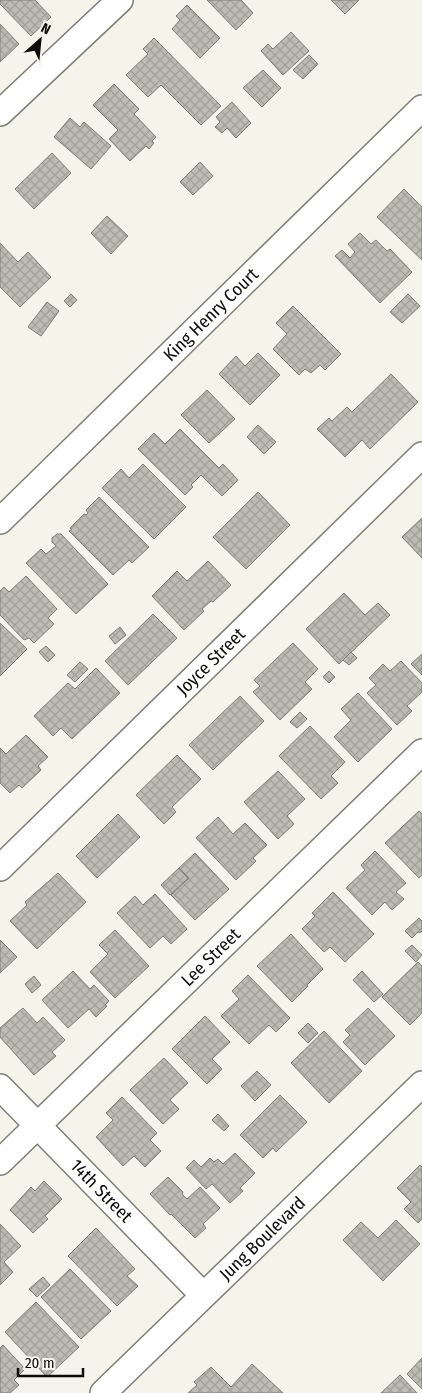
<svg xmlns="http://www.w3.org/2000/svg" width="422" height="1393" viewBox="0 0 422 1393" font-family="'Fira Sans Condensed',sans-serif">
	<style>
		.building { fill: url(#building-cross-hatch); stroke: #7d7c74 }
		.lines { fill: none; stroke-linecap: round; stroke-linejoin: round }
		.minor-casing { stroke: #7f7e76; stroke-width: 28 }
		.minor { stroke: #fff; stroke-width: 25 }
		.labels { text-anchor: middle; stroke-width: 5; stroke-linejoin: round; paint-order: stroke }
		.street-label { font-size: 18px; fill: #0d0c0a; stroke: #f5f4eb }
	</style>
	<defs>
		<pattern id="building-cross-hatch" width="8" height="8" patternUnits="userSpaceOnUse" patternTransform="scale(1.25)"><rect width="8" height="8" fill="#bdbcb3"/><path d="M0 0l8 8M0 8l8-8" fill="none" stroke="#a1a099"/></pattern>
	</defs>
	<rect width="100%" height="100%" fill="#f5f4eb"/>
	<g class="building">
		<path d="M0,0H35L51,17L31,36L0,4Z"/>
		<path d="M207,0H241L253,13L236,30Z"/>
		<path d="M331,0H359L345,14Z"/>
		<path d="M187,5L220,38L200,58L172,29L180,20L176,16Z"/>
		<path d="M0,24L19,44L0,62Z"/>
		<path d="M291,32L309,51L283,75L261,51L268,44L273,49Z"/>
		<path d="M154,38L221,106L201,125L161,85L148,97L126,75L148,54L143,49Z"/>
		<path d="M309,55L318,64L303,79L293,70Z"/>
		<path d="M263,70L281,88L262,107L243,88Z"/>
		<path d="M114,84L139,109L134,114L156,137L152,141L154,143L149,149L146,146L130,161L109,139L118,130L93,105Z"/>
		<path d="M232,102L251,123L236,138L227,128L222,133L215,127L220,122L216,117Z"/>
		<path d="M70,118L80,127L84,122L111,146L91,169L54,137Z"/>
		<path d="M52,153L71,173L34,209L15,189Z"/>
		<path d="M200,162L213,176L193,195L180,182Z"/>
		<path d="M404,189L422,207V260L377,217Z"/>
		<path d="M107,216L128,236L111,254L91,233Z"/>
		<path d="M360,233L371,244L376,240L387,251L390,249L412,272L380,303L335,256L342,250L350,258L355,252L348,244Z"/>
		<path d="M0,243L18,262L28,252L51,277L20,307L0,287Z"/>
		<path d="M71,294L77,300L70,307L64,301Z"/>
		<path d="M408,294L420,306L402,323L390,312Z"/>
		<path d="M47,302L59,311L41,336L28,327Z"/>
		<path d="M293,306L341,354L325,370L320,365L311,373L305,369L299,375L273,349L287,334L276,323Z"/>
		<path d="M258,353L280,375L250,405L219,374L236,356L245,366Z"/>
		<path d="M391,374L418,402L370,449L362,440L345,457L317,429L329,418L332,421L347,407L352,412Z"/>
		<path d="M207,390L235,419L209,443L181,415Z"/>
		<path d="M258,425L276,442L264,454L247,437Z"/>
		<path d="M180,429L219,468L223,464L238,480L222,496L201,475L191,485L193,487L185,495L138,449L154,433L165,444Z"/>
		<path d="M143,464L186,507L154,539L102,488L121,469L129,478Z"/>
		<path d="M258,492L290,525L246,569L213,537Z"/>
		<path d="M99,497L149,547L132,563L129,560L113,575L69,531L72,529L70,528L84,514L86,515L88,513L86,510Z"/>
		<path d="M422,518V558L402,537Z"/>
		<path d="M57,534H61L108,584L76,614L26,563L41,549L46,554L56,546L52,542V538Z"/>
		<path d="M208,561L231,585L213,602L211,601L202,609L204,611L184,630L152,596L177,571L187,581Z"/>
		<path d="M26,576L57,609L48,618L54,624L34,643L29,638L24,640L0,615V591L4,587L9,592Z"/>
		<path d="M344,593L365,615L378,603L390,615L339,664L306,629Z"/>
		<path d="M153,614L177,638L128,685L105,661Z"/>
		<path d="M0,623L27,649L0,676Z"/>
		<path d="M120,627L126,635L115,644L109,636Z"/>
		<path d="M293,643L318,669L305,682L312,689L280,720L253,692L260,686L254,680Z"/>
		<path d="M46,646L55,655L48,662L39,652Z"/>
		<path d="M351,652L357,658L349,665L343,660Z"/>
		<path d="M422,654V675L411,664Z"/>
		<path d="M401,661L422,683V692L407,706L412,711L397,725L367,693L376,685L369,678L383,664L390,671Z"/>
		<path d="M80,662L88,669L75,682L67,675Z"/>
		<path d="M96,668L120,693L72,739L61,728L53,736L34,716L68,683L75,689Z"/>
		<path d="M329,671L335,677L329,683L323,677Z"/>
		<path d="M358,693L392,729L358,762L334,737L351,720L341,709Z"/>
		<path d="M240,696L264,721L213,770L189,745Z"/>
		<path d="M300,712L307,719L297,728L290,722Z"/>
		<path d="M310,726L345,762L331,776L338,783L321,799L279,756Z"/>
		<path d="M26,735L48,757L38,766L41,770L22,788L19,785L10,793L0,783V748L6,754Z"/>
		<path d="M177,755L201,779L172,807L176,812L164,824L136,795Z"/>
		<path d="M278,771L305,799L287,816L294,824L278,839L244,802Z"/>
		<path d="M419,811L422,814V875L419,878L385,843Z"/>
		<path d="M118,814L140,837L97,878L76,856Z"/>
		<path d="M218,817L233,834L245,823L267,845L253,858L256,861L236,880L196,838Z"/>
		<path d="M375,851L406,883L396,892L404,899L392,910L385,902L372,915L346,888L365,870L361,865Z"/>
		<path d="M195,853L229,889L195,920L171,895L189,878L179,868Z"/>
		<path d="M179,868L188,878L170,895L161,885Z"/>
		<path d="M58,873L86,902L37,949L10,921L27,905L25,902Z"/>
		<path d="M333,892L374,934L345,962L330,947L324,952L302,929L315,916L312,913Z"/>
		<path d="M155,894L187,929L171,944L163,936L150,948L117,913L135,896L143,905Z"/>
		<path d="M419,918L422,921V931L420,933L418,932L412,938L405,931Z"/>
		<path d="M115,930L149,966L115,998L90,972L108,954L99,945Z"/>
		<path d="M291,934L323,969L307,985L308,986L292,1002L257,966Z"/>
		<path d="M0,940L17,957L0,973Z"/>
		<path d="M412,945L422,955L416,962L405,951Z"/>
		<path d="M418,962L422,966V1013L410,1025L382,997Z"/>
		<path d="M73,971L90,989L94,985L109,1001L105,1005L107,1006L96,1017L89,1009L68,1028L42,1000Z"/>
		<path d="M362,971L383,994L374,1002L353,980Z"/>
		<path d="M248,975L290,1018L276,1032L269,1025L249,1044L221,1016L239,999L232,991Z"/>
		<path d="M34,976L41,985L32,993L25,984Z"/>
		<path d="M23,1008L37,1023L43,1017L65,1040L52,1052L56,1056L34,1075L0,1037V1028Z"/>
		<path d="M368,1008L395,1036L365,1065L343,1042L350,1035L345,1030Z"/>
		<path d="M205,1016L230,1042L212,1059L222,1069L207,1084L172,1049Z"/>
		<path d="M308,1023L318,1033L308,1043L298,1033Z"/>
		<path d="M324,1031L362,1071L329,1103L291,1063Z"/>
		<path d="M164,1058L188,1083L170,1100L179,1109L163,1124L130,1090Z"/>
		<path d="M257,1071L271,1085L255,1101L241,1086Z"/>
		<path d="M280,1095L307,1122L276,1152L273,1148L263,1158L240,1135Z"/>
		<path d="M122,1097L157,1133L150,1140L161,1151L145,1167L134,1156L123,1166L96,1137L113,1120L106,1113Z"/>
		<path d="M218,1114L229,1126L224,1131L212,1120Z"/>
		<path d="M235,1153L255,1173L240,1188L243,1191L230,1203L212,1184L206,1189L186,1168L194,1160L201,1167L210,1158L214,1162L218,1159L223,1164Z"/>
		<path d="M420,1165L422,1167V1219L418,1223L404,1209L411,1202L397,1188Z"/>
		<path d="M168,1177L183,1192L182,1194L187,1199L200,1187L220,1208L203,1224L206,1228L195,1238L171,1214L170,1215L150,1194Z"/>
		<path d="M44,1181L62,1199L45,1216L48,1219L33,1233L10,1210L31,1187L35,1191Z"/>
		<path d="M396,1220L420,1244L383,1281L343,1240L361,1222L378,1238Z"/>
		<path d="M0,1224L21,1246L4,1262L13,1272L0,1285Z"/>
		<path d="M96,1228L135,1269L127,1276L138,1286L117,1306L68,1256Z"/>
		<path d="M70,1269L111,1311L81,1339L41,1297Z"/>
		<path d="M43,1277L50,1285L37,1297L29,1289Z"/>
		<path d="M36,1302L79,1347L47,1377L5,1332Z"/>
		<path d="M3,1345L25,1369L14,1380L19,1385L10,1393H0V1348Z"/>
		<path d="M422,1358V1389L407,1374Z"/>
		<path d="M252,1364L283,1393H188L197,1385L194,1382L211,1367L231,1387Z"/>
		<path d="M400,1375L417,1393H381Z"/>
	</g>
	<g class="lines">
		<g class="minor-casing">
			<g id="minor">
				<path d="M0,113L120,0"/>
				<path id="s1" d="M0,521L422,108"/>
				<path id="s2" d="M0,868L422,455"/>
				<path id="s3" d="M0,1087L203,1295"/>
				<path id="s4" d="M0,1162L422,752"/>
				<path id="s5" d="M103,1393L422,1084"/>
			</g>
		</g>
		<use href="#minor" class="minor"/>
	</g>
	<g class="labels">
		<g class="street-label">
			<text dy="6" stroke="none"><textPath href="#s1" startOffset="295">King Henry Court</textPath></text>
			<text dy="6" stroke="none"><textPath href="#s2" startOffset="295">Joyce Street</textPath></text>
			<text dy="6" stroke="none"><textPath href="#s4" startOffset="294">Lee Street</textPath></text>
			<text dy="6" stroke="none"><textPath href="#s3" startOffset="145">14th Street</textPath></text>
			<text dy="6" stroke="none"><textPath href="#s5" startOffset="222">Jung Boulevard</textPath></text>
		</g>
	</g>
	<g transform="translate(40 40) rotate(27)" stroke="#f5f4eb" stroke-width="4" paint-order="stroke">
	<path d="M0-4L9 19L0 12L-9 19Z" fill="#0d0c0a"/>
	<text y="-8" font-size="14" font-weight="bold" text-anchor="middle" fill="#0d0c0a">N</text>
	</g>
	<path d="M18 1368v8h65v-8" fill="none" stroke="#0d0c0a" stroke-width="2.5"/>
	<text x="25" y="1368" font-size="15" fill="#0d0c0a" stroke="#f5f4eb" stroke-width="4" paint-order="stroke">20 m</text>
</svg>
